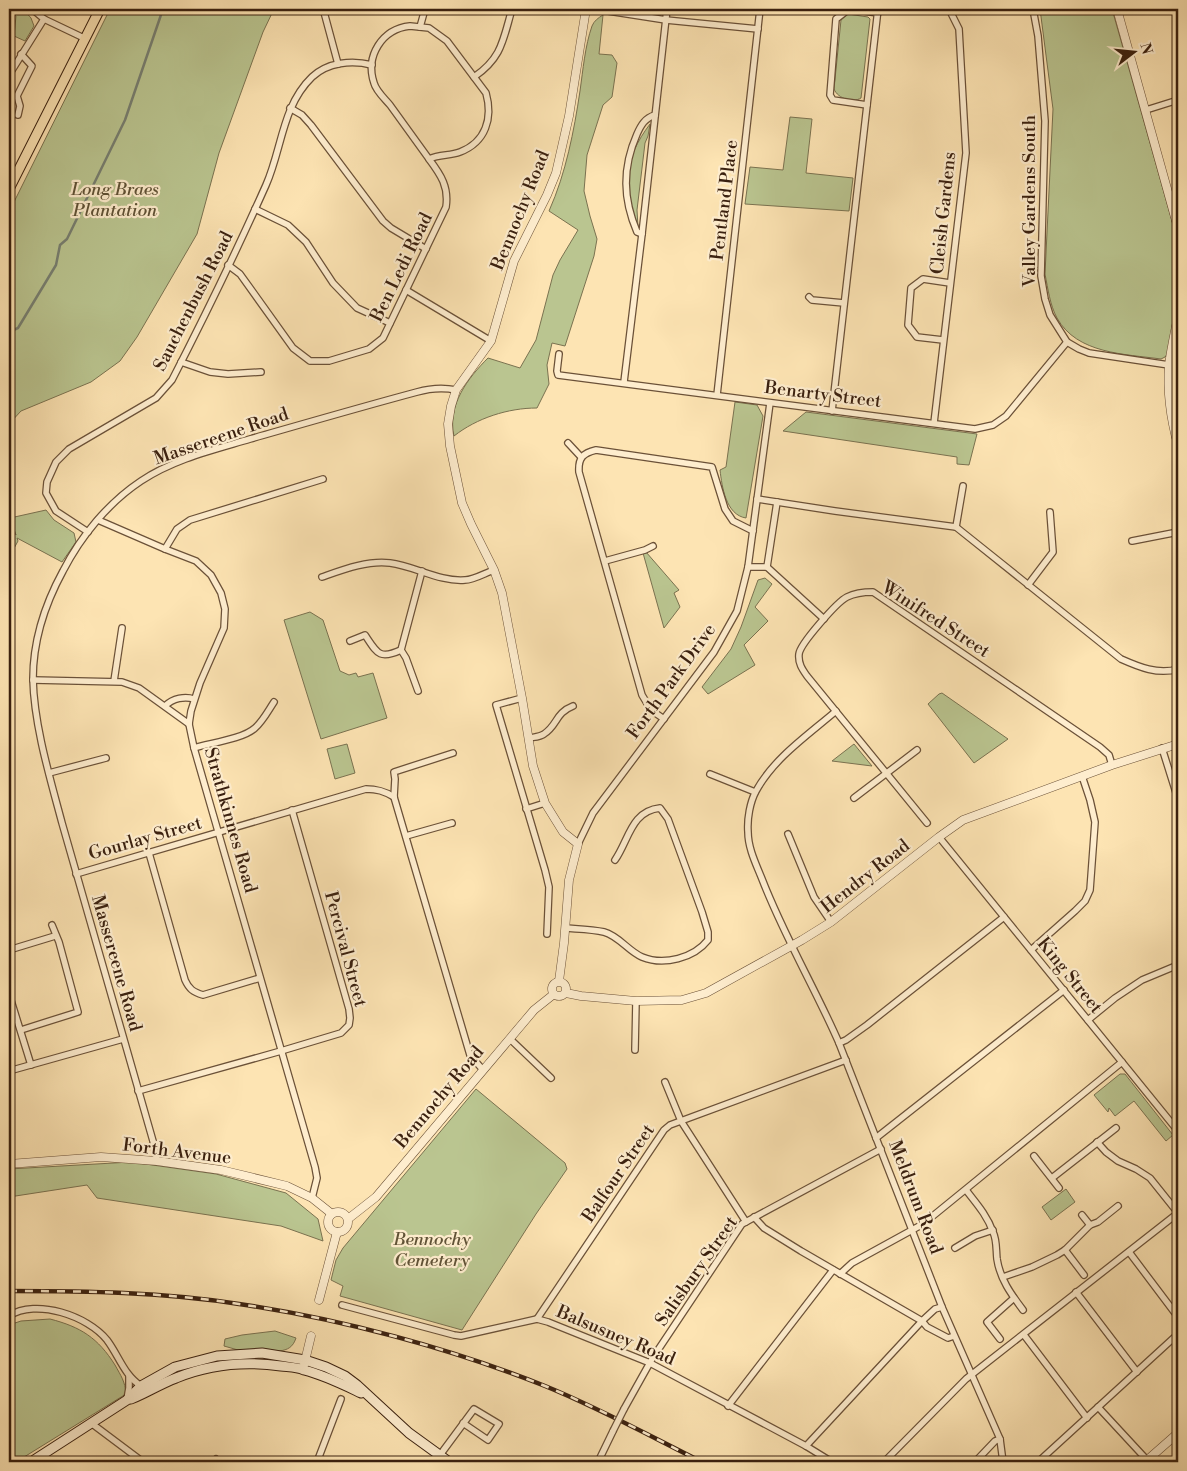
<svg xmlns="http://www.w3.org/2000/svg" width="1187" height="1471" viewBox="0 0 1187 1471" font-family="'Libre Bodoni',serif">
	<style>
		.green { fill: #bac590; stroke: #7a7250 }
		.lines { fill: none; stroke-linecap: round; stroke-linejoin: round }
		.stream { stroke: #777f71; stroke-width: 2.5 }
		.minor-casing { stroke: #6b5138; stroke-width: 8 }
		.tertiary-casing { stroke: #6b5138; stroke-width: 9 }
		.secondary-casing { stroke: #3a200f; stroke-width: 11 }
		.primary-casing { stroke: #3a200f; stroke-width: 11 }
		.minor { stroke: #feedce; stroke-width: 5.5 }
		.tertiary { stroke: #feedce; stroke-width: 8 }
		.secondary { stroke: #feedce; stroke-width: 9 }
		.primary { stroke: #fde4b3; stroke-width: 9 }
		.rail-casing { stroke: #3a200f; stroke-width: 4.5 }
		.rail { stroke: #feedce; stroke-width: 2.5; stroke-dasharray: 8; stroke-linecap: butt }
		.minor-bridge-casing { stroke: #6b5138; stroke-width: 8; stroke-linecap: butt }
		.minor-bridge { stroke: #feedce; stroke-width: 5.5 }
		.labels { text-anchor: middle; stroke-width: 4.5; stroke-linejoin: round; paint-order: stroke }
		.park-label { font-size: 18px; font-style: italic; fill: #605236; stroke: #feedce }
		.street-label { font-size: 18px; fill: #3a200f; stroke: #feedce }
	</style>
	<rect width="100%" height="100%" fill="#fde4b3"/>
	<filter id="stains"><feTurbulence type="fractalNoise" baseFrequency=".004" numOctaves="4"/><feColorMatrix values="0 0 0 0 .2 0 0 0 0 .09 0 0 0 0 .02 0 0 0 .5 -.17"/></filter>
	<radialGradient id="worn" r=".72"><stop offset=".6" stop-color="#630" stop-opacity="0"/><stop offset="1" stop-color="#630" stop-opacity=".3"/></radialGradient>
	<g class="green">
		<path d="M9,9H23L31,18L34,26L25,41L14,36L16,16L9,14Z"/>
		<path d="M110,9H274L263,32L219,153L197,234L137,337L120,361L91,382L21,411L9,424V212Z"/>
		<path d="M1040,9H1112L1178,242L1177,305L1169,352L1165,357L1161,359C1125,354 1077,354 1057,318C1050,305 1048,289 1045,274L1053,109Z"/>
		<path d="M848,14L868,17L870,19L861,98C853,103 838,99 834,89L841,20Z"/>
		<path d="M603,15L599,54L612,55L617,63L612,97L603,105L587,155L584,191L590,216L597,239L594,256L565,346L552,343L547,365L549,384L537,408C508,408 477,418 454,436C447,405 468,378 488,358L520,368L536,340L553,275L560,260L578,230L549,211C566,173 574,131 580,91C583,70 585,46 592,26C594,21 598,18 603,15Z"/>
		<path d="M790,117L812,119L806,173L853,178L849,211L745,204L750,167L783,170Z"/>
		<path d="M650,124L648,136L645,143L637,210L638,227C627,206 626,173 634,151C638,141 644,132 650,124Z"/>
		<path d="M735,402L757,405L763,416L746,518C726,515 722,487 720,470L726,467Z"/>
		<path d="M806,412L977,434L969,465L957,464V457L783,431Z"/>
		<path d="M46,510L54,520L74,533L76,542L62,562L17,538L18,541L12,552L9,569V521L16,535L10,518Z"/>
		<path d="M646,552L679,590L674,593L680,607L664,628L643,553Z"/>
		<path d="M765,578L772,584L755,607L768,621L744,645L755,665L708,694L702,687L731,649L741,627L758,580Z"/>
		<path d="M310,612L323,620L340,671L349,675L356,673L358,677L373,673L387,718L321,739L284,620Z"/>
		<path d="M942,693L1008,739L974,763L928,704L939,694Z"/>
		<path d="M347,744L355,773L335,779L327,749Z"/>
		<path d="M854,744L872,766L832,761Z"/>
		<path d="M1120,1074H1125L1173,1135L1166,1141L1134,1101L1115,1116L1109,1108L1108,1112L1094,1095Z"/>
		<path d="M476,1089L565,1163L567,1169L536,1214L462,1330L340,1296L343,1286L331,1280L336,1260L343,1248Z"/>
		<path d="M131,1162L216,1174L286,1193L318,1219L323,1241L281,1226L97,1198L87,1185L9,1197V1169Z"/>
		<path d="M1066,1189L1075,1202L1051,1220L1042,1207Z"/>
		<path d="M50,1319C81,1327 98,1338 115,1365C121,1376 125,1381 126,1394L16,1462H9V1325L21,1321Z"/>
		<path d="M275,1331L296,1338C293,1347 288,1350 279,1351L238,1350L224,1346L225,1339L242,1335Z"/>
	</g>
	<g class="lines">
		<path class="stream" d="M9,332L18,328L56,265L60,245L67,239L125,120L163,9"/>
		<g class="minor-casing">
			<g id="minor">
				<path d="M32,9L44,19L86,39"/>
				<path d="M595,9L666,20L758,29"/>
				<path d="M1033,9L1038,36L1045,121L1041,276L1045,299L1050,315L1067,342L1079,349L1089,353L1169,365"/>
				<path d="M324,12L338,64"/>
				<path d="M410,26L429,28L447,41L486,93C493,118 486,142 460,152C450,156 440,154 429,159C416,141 403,123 390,105C385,99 376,91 374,83C365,56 382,29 410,26Z"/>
				<path d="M420,27L425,9"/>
				<path d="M9,75L44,19"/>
				<path d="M474,77C502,58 503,40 512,9"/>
				<path d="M867,105L833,100L830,95L836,19L849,9L878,13"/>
				<path d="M290,108L302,115L311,125L383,221L391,228L426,249"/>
				<path d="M1146,110L1178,100"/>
				<path d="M18,115L20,106L17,96L32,66L21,54"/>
				<path d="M255,209L288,225L306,242L333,283L357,308L390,323"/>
				<path d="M642,234L637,232C623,199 622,168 637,134C641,125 645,118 655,115"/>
				<path d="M228,265L240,274L293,348L310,361H329L369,349L383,338L446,207C449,187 441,175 429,159"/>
				<path d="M406,290L491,341"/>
				<path d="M809,297L812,300L844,303"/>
				<path d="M943,340L917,337L908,325L911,288L923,279L950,283"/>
				<path d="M559,354L557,371L558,375L975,429L993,425L1006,416L1067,342"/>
				<path d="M181,362L210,372L228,374L261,372"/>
				<path d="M624,382L642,234L667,9"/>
				<path d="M717,395L760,9"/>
				<path d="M832,411L878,9"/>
				<path d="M934,423L966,153L959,29L949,9"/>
				<path d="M568,443L581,457"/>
				<path d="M757,499L835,511L956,527L1121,659C1139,667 1158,675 1178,669"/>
				<path d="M777,502L767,567L824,619"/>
				<path d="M98,520L165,549L196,561L211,575L221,593L225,609L224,628L200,683L191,711L189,724L194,748L213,814L315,1167L317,1178L312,1198"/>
				<path d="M956,527L963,486"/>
				<path d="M88,532L56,511L46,493L47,482L56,462L69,449L156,398L172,380C205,316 237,250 266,185C282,149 282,106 312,77C328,62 352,60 372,65"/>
				<path d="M1132,541L1178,532"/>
				<path d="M165,549L177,529L190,520L323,479"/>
				<path d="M605,561L645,550L653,546"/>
				<path d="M748,567H767"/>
				<path d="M322,577C342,570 368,560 390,563C415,566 439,582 465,580C474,580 485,573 494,570"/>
				<path d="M1028,585L1053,552L1050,512"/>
				<path d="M350,641L365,635C377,653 379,660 401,650"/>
				<path d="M33,680L122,682L139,688L189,724"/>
				<path d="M114,681L122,628"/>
				<path d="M418,691L406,658L401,650L422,571"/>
				<path d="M522,698L496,705L545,870L549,887L547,934"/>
				<path d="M165,706C173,698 185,696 194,699"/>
				<path d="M836,711C808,735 774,758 756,791C750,802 747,819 748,832C748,848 756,864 762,879C784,936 815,988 839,1043L942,1307L1000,1439L1003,1462"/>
				<path d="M664,719L651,710L642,695L579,472C578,458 583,453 596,450L712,467L725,509L733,521L753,531"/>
				<path d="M529,738C534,737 540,737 544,734C558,725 555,713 573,706"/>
				<path d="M194,748C210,743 243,739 255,728C263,721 268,711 274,702"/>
				<path d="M1162,748L1178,799V808"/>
				<path d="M453,753L394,772L395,779L394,797L470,1055L483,1070"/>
				<path d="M49,773L106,758"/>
				<path d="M710,774L755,792"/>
				<path d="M854,798L917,750"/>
				<path d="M526,809L545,803"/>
				<path d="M927,823L807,676C802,669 798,663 799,654C800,644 837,602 847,597C855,593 864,592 873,592L1100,747L1109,755L1112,765"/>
				<path d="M788,834L814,897L831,922"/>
				<path d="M406,836L452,823"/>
				<path d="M939,837L1178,1131"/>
				<path d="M578,844L593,813L714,652L737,611L748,567L770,403"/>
				<path d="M149,853L185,980C189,989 193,992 203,995L260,978"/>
				<path d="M76,874L366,789C377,789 384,791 394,797"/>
				<path d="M1178,877V892"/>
				<path d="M565,928C578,929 592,929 604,932C619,936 628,951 642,957C664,966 694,958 708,940V932L702,912L668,819L660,808C631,811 629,840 615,860"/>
				<path d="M9,950L55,936"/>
				<path d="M1031,950L1075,911L1085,901L1090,890L1095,822L1090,800L1082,776"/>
				<path d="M9,994L31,1065"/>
				<path d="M1088,1020L1115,998L1142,980L1178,965"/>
				<path d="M21,1030L78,1012L59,942L52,925"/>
				<path d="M510,1039L551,1078"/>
				<path d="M839,1043L846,1040L867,1025L1004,917"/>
				<path d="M635,1050L636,1001"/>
				<path d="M9,1071L123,1039"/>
				<path d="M665,1082L681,1121L746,1222"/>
				<path d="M138,1091L281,1051L341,1033L349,1025L350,1018L349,1009L292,810"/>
				<path d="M876,1138L1064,990"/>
				<path d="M1097,1142L1106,1152L1118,1161L1136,1169L1150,1178L1178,1213"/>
				<path d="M1034,1156L1059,1188"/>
				<path d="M157,1161L153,1141L62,823C50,778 34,725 33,679C33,641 45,604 63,571C81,536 108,503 141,481C174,459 213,450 250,439C306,423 361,407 417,392C431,388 442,387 456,390"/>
				<path d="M1052,1178L1116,1128"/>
				<path d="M966,1190C976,1203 987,1215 993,1232C997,1240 996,1250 997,1259C1000,1279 1011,1294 1023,1310"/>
				<path d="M1082,1215L1090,1225"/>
				<path d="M754,1217L764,1228L801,1251L922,1321L927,1327L948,1338L954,1336"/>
				<path d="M955,1248L975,1236L993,1230"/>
				<path d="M1065,1250L1084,1275"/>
				<path d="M1129,1252L1178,1317"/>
				<path d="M840,1274L852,1263L923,1224L1122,1062"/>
				<path d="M1003,1277L1032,1267L1057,1255L1065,1250L1090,1225L1098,1222L1118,1206"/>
				<path d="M1076,1292L1137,1372"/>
				<path d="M342,1305L454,1335L461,1336L537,1319L548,1322L650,1363L806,1446L832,1462"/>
				<path d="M9,1316C36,1298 88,1316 107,1340C119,1356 124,1375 141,1386"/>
				<path d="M537,1319L664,1130L670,1125L846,1060"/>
				<path d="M1024,1335L1087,1418"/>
				<path d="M1000,1339L987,1322L1014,1298"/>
				<path d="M127,1399L129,1388V1376"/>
				<path d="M728,1406L833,1270"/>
				<path d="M1098,1407L1147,1460"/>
				<path d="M624,1409L652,1359L742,1224L881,1149"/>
				<path d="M91,1423L143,1462"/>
				<path d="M806,1446L922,1321L935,1309L942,1307"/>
				<path d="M440,1455L474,1409L499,1424L488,1440L463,1423"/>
				<path d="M213,1462L216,1459"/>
				<path d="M317,1462L341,1399"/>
				<path d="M598,1462L613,1431"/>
				<path d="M884,1462L966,1379L1178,1213"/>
				<path d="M975,1462L995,1441L1000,1439"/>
				<path d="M1038,1462L1178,1334"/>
			</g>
		</g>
		<g class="tertiary-casing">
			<g id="tertiary">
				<path d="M1117,9L1178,228"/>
				<path d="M1178,316C1175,332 1171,349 1169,365C1167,392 1171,420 1178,445"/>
				<path d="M559,981L564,943L569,880L578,844L563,832L545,803L533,766L522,698L502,593L494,570L471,524L462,503L450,446L448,424L451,406L456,390L491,341L514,261L547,195L556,173L569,116L586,9"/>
				<circle cx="559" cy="989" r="7"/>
				<path d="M566,993L581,996L636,1001L682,1000L706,993L802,940L831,922L939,837L963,820L1112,765L1178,744"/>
				<path d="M9,1164L101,1157L157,1161L221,1170L287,1186L312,1198L332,1214"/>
				<circle cx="338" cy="1222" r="10"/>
				<path d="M348,1219L376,1197L534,1010L554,994"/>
				<path d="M319,1300L337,1232"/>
				<path d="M304,1365L311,1336"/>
				<path d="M1145,1462L1178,1433"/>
			</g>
		</g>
		<g class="secondary-casing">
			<g id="secondary">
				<path d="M131,1399C146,1393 160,1384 176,1378C210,1364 245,1361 281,1366C289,1367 297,1367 304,1370C324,1375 342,1384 361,1393"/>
				<path d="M31,1462L127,1400L141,1386L175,1367L217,1356L262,1353L305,1360L326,1367L345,1376L357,1385L409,1433L449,1462"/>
			</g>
		</g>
		<g class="primary-casing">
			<path id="primary" d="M9,189L100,9"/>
		</g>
		<use href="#minor" class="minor"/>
		<use href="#tertiary" class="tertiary"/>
		<use href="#secondary" class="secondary"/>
		<use href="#primary" class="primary"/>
		<g class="rail-casing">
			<path id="rail" d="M9,1291C85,1291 163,1292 239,1304C341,1319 450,1348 545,1386C599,1408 650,1436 702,1462"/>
		</g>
		<use href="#rail" class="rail"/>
		<g class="minor-bridge-casing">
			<path id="minor-bridge" d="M613,1431L624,1409"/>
		</g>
		<use href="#minor-bridge" class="minor-bridge"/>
	</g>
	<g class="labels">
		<g class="park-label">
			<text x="115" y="195">Long Braes<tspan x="115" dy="21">Plantation</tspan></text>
			<text x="432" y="1245">Bennochy<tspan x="432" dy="21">Cemetery</tspan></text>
		</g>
		<g class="street-label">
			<text transform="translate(724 200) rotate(-83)" y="6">Pentland Place</text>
			<text transform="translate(1029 201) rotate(-90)" y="6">Valley Gardens South</text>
			<text transform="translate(520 210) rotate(-68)" y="6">Bennochy Road</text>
			<text transform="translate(943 213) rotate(-84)" y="6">Cleish Gardens</text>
			<text transform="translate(401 267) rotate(-64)" y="6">Ben Ledi Road</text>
			<text transform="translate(193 301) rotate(-63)" y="6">Sauchenbush Road</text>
			<text transform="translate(823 394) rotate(7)" y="6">Benarty Street</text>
			<text transform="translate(221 436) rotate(-19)" y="6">Massereene Road</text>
			<text transform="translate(936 619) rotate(33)" y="6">Winifred Street</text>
			<text transform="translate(671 681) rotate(-54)" y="6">Forth Park Drive</text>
			<text transform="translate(231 820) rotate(74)" y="6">Strathkinnes Road</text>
			<text transform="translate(145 838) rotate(-16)" y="6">Gourlay Street</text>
			<text transform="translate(865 876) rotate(-38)" y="6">Hendry Road</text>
			<text transform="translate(346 949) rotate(75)" y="6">Percival Street</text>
			<text transform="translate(117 963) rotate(74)" y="6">Massereene Road</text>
			<text transform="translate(1070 975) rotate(51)" y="6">King Street</text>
			<text transform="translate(439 1097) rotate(-50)" y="6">Bennochy Road</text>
			<text transform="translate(177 1151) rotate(7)" y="6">Forth Avenue</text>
			<text transform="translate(618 1173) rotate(-56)" y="6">Balfour Street</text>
			<text transform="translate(916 1197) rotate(69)" y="6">Meldrum Road</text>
			<text transform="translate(696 1271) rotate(-55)" y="6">Salisbury Street</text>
			<text transform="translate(616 1335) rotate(23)" y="6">Balsusney Road</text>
		</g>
	</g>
	<rect width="1187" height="1471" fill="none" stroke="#fde4b3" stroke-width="30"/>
	<rect x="10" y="10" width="1167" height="1451" fill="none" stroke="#3a200f" stroke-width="2.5"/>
	<rect x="15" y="15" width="1157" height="1441" fill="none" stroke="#3a200f"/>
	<g transform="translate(1134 52) rotate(74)" stroke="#feedce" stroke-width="4" paint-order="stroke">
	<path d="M0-4L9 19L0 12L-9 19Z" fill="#3a200f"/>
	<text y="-8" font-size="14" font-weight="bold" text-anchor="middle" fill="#3a200f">N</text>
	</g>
	<rect width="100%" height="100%" filter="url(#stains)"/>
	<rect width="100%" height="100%" fill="url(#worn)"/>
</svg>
